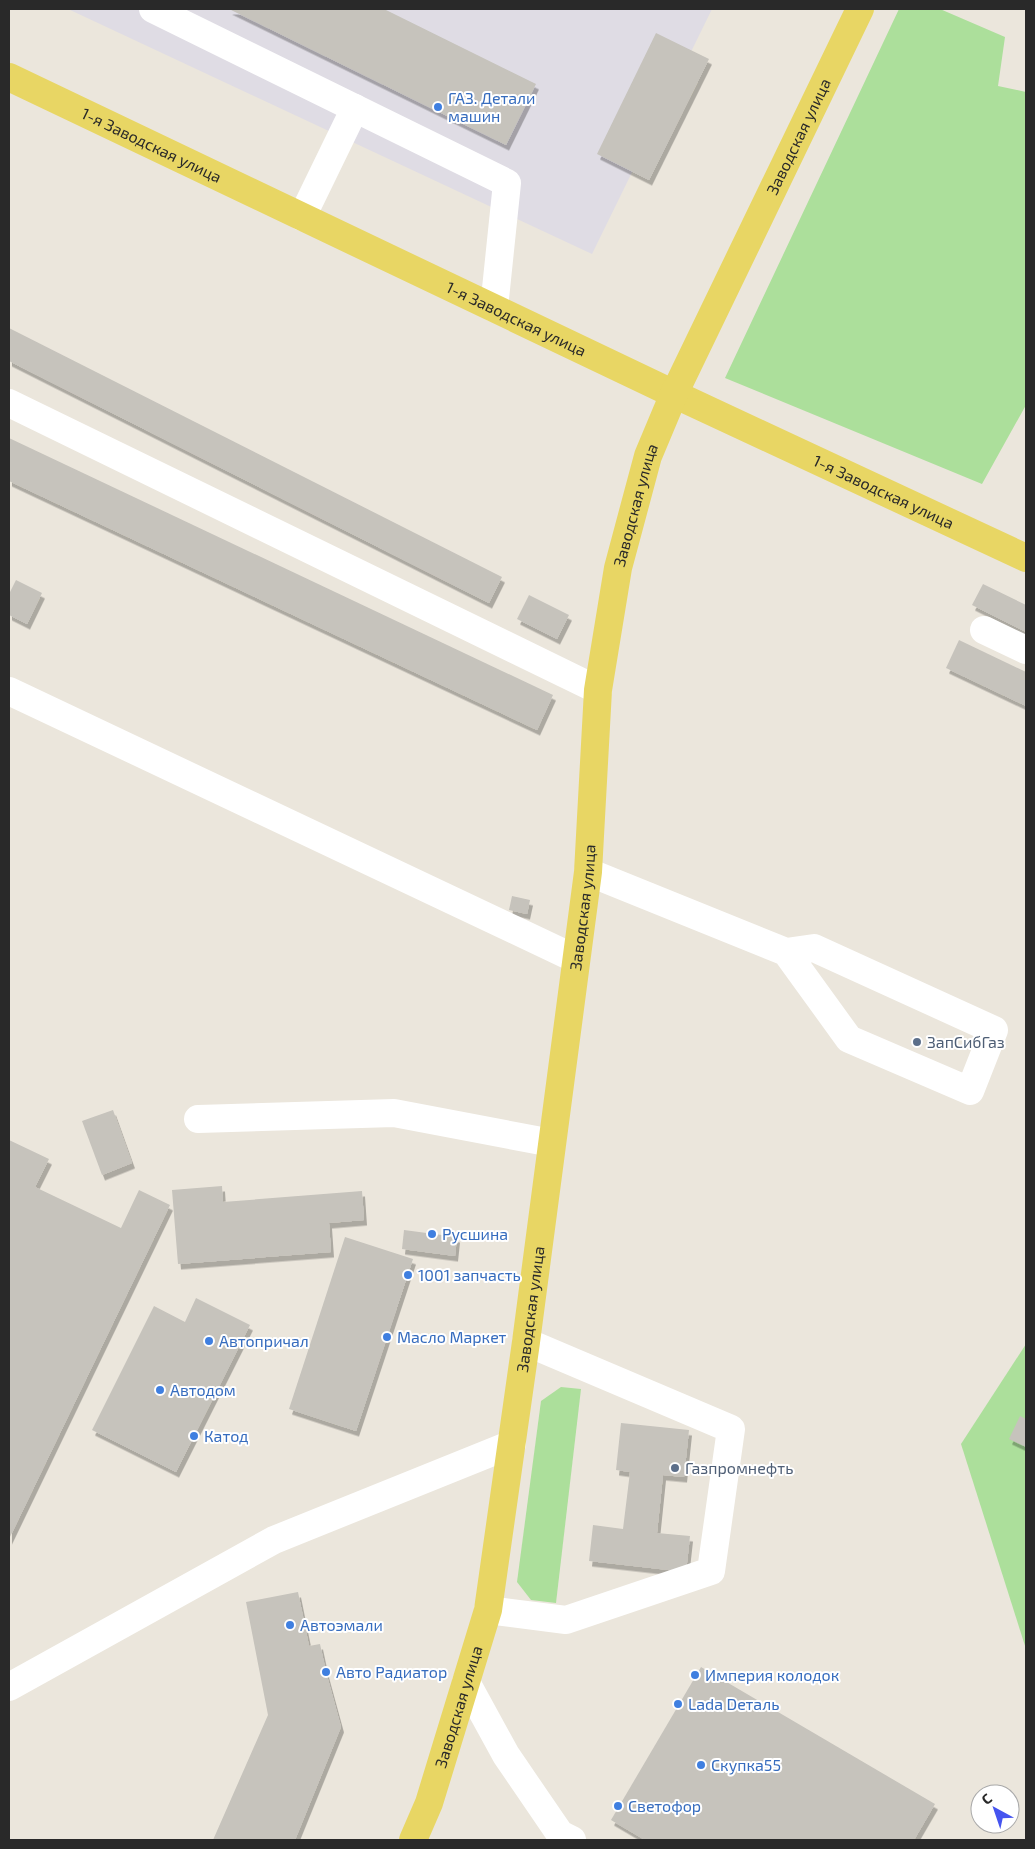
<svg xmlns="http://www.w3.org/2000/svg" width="1035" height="1849" viewBox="0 0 1035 1849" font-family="'Exo 2',sans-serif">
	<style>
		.industrial { fill: #dfdce4 }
		.green { fill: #acdf9b }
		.building { fill: #c6c3bc; filter: url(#shadow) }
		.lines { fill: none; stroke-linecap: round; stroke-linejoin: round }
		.minor { stroke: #fff; stroke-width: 28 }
		.major { stroke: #e8d664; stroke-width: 28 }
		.shop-dot { fill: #3f7fe0; stroke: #fff; stroke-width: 2 }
		.service-dot { fill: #5c6f8a; stroke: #fff; stroke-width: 2 }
		.labels { text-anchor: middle; stroke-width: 4; stroke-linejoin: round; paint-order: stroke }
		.shop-label { font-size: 16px; fill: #366cbe; stroke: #fff; text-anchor: start }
		.street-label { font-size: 16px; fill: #292929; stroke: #fff }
		.service-label { font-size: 16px; fill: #4e5e75; stroke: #fff; text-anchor: start }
	</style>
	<defs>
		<filter id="shadow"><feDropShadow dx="3" dy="5.5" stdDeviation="0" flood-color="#0004"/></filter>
	</defs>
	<rect width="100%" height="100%" fill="#ebe6dc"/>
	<path class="industrial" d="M68,9H712L592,254Z"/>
	<g class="green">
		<path d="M899,9H940L1005,37L998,86L1026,92V405L982,484L725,378Z"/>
		<path d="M1026,1344V1649L961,1444Z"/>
		<path d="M561,1387L581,1389L556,1603L531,1600L517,1582L541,1401Z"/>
	</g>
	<g class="building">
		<path d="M229,9H384L536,84L506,145Z"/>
		<path d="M656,33L709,59L649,180L597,154Z"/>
		<path d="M9,328L502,577L489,603L9,361Z"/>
		<path d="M9,438L553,695L537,730L9,481Z"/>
		<path d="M16,580L42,593L27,624L9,615V594Z"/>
		<path d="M983,584L1026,605V632L972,605Z"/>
		<path d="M529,595L569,615L557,639L517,619Z"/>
		<path d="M959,640L1026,672V706L946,668Z"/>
		<path d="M512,896L530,900L527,914L509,910Z"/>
		<path d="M113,1110L132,1163L102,1175L82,1121Z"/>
		<path d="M9,1140L49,1159L35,1187L121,1228L139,1190L170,1205L9,1539Z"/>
		<path d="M222,1186L223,1202L362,1191L364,1220L329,1223L331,1252L178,1264L172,1190Z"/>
		<path d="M404,1230L457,1237L455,1256L402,1249Z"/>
		<path d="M345,1237L413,1259L356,1431L289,1409Z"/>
		<path d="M196,1298L250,1325L176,1472L92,1430L154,1306L185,1322Z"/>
		<path d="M1020,1416L1026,1419V1447L1009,1439Z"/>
		<path d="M621,1423L689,1430L684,1477L663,1475L657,1533L690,1536L686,1572L589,1561L593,1525L623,1529L630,1472L616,1470Z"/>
		<path d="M298,1592L309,1646L320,1644L326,1672L341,1727L295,1840H213L268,1715L246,1602Z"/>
		<path d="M701,1667L935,1804L914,1840H645L611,1820Z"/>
	</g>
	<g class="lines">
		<g class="minor">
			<path d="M153,9L507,183L494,308"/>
			<path d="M302,217L355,108"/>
			<path d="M9,403L598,690"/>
			<path d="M984,630L1026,650"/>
			<path d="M9,691L576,959"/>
			<path d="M588,872L786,952L849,1039L970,1091L994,1030L814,948L786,952"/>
			<path d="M198,1119L394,1113L552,1143"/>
			<path d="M488,1610L566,1620L711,1571L731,1429L526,1342"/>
			<path d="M466,1682L506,1755L560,1834L572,1840"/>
			<path d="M9,1687L274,1540L512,1444"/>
		</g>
		<g class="major">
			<path id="s1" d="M9,77L674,394L1026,558"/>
			<path id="s2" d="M413,1840L429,1803L488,1610L526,1342L588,872L598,690L618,568L648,456L674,394L860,9"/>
		</g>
	</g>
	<g class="shop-dot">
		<circle cx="438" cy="107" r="5"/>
		<circle cx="432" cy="1234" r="5"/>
		<circle cx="408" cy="1275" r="5"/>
		<circle cx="387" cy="1337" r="5"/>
		<circle cx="209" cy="1341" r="5"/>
		<circle cx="160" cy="1390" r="5"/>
		<circle cx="194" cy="1436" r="5"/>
		<circle cx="290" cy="1625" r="5"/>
		<circle cx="326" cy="1672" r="5"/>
		<circle cx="695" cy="1675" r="5"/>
		<circle cx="678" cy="1704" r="5"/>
		<circle cx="701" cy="1765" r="5"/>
		<circle cx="618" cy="1806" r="5"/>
	</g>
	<g class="service-dot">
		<circle cx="917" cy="1042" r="5"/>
		<circle cx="675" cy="1468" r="5"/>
	</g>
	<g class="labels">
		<g class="shop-label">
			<text x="448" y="104">ГАЗ. Детали<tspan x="448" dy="18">машин</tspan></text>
			<text x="442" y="1240">Русшина</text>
			<text x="418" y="1281">1001 запчасть</text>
			<text x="397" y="1343">Масло Маркет</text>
			<text x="219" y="1347">Автопричал</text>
			<text x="170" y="1396">Автодом</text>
			<text x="204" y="1442">Катод</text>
			<text x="300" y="1631">Автоэмали</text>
			<text x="336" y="1678">Авто Радиатор</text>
			<text x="705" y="1681">Империя колодок</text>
			<text x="688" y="1710">Lada Dеталь</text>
			<text x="711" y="1771">Скупка55</text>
			<text x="628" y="1812">Светофор</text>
		</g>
		<g class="street-label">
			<text dy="6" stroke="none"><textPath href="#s2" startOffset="1762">Заводская улица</textPath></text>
			<text dy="6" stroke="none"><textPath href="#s1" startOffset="158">1-я Заводская улица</textPath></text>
			<text dy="6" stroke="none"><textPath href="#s1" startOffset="562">1-я Заводская улица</textPath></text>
			<text dy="6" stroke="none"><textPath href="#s1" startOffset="968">1-я Заводская улица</textPath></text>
			<text dy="6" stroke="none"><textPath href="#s2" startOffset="1358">Заводская улица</textPath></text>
			<text dy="6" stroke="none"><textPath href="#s2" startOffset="951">Заводская улица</textPath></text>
			<text dy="6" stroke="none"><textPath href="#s2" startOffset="546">Заводская улица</textPath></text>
			<text dy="6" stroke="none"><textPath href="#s2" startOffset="141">Заводская улица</textPath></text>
		</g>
		<g class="service-label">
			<text x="927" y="1048">ЗапСибГаз</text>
			<text x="685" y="1474">Газпромнефть</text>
		</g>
	</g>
	<rect width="1035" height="1849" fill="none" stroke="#292929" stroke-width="20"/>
	<g transform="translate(995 1809) rotate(320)"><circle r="24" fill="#ffffff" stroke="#a9a9a9"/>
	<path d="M0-4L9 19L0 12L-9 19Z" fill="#4554ef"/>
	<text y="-8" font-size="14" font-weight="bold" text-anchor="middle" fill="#292929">С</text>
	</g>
</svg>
